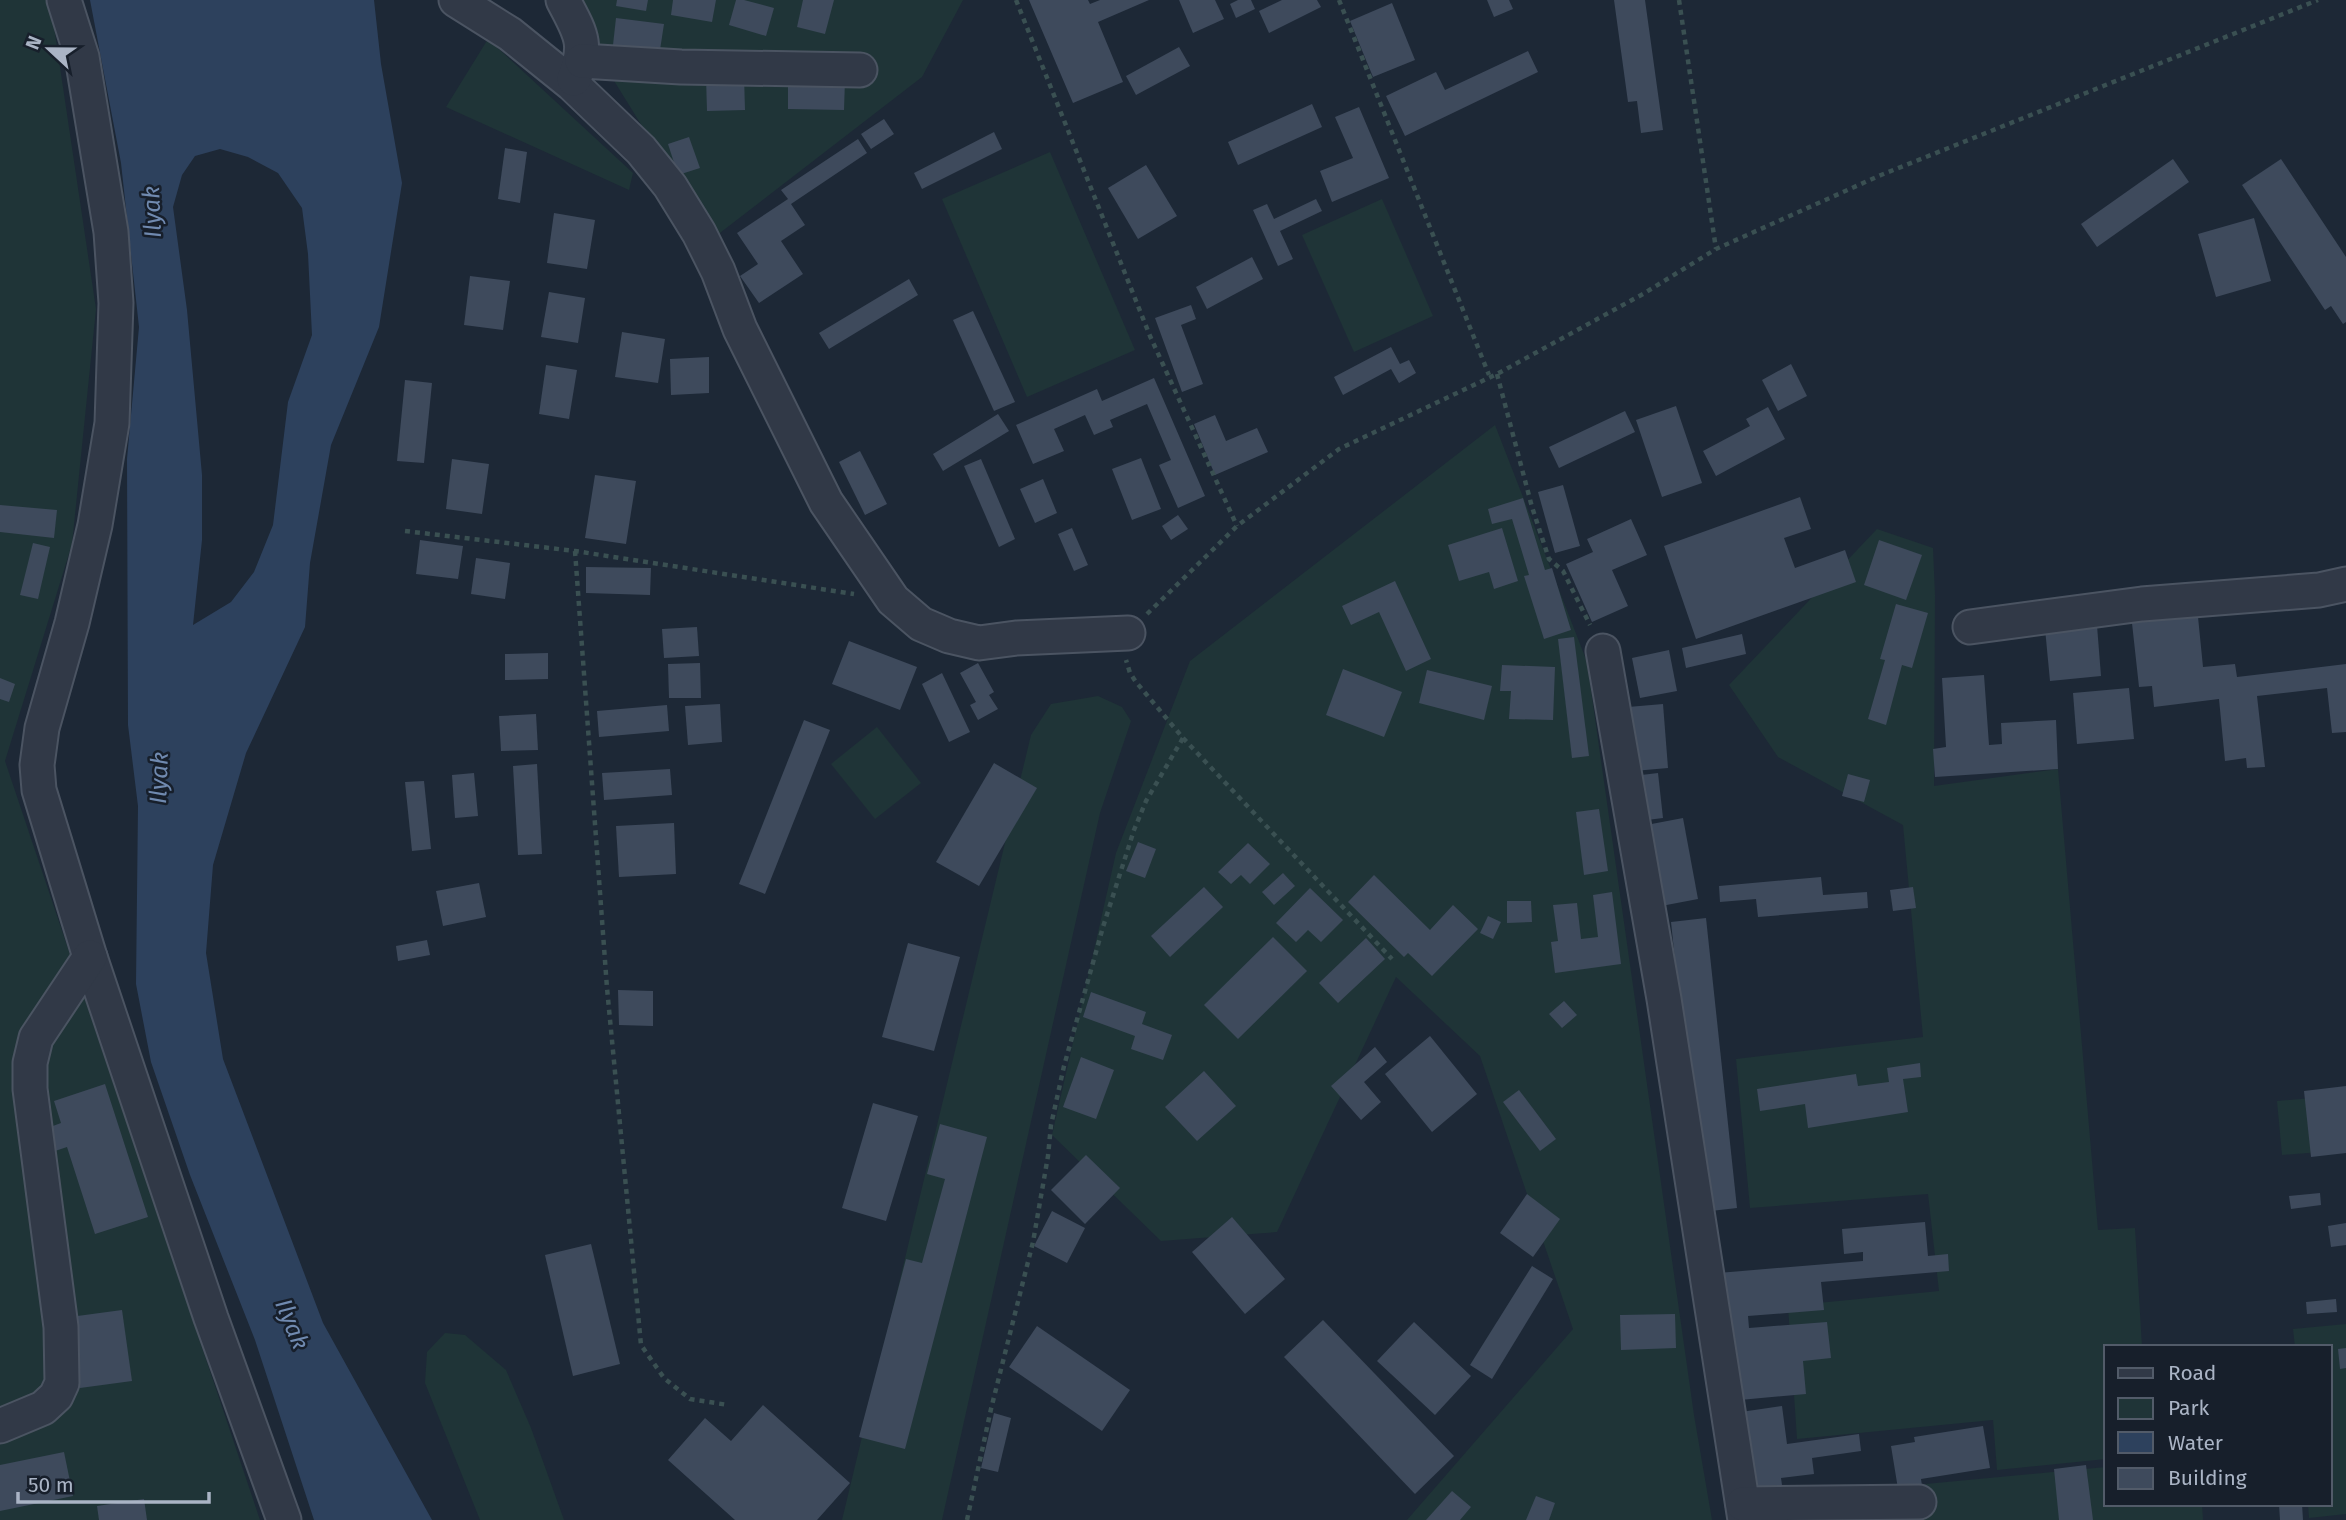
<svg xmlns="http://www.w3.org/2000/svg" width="2346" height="1520" viewBox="0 0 2346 1520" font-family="'Fira Sans',sans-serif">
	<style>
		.green { fill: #1f3437 }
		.water { fill: #2d415d; fill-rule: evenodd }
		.building { fill: #3e4a5c }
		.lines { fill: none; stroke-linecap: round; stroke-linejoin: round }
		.minor-casing { stroke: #4b5462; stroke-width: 37 }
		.path { stroke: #3a5052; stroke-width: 4.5; stroke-dasharray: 5 5; stroke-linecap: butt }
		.minor { stroke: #313947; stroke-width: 33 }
		.labels { text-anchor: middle; stroke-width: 5; stroke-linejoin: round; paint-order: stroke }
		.water-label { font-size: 24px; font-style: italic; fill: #708ab0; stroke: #171f2b }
	</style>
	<rect width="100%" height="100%" fill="#1d2836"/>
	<g class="green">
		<path d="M0,0H50L96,309L72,544L5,761L260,1520H0Z"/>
		<path d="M564,0H963L922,77L712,239Z"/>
		<path d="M488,39L633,173L629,190L446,107Z"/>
		<path d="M1050,152L1135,350L1027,397L942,199Z"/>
		<path d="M1382,199L1433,316L1354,352L1302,235Z"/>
		<path d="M1495,425L1587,662L1694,1415L1712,1520H1407L1573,1329L1480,1056L1396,977L1277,1232L1161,1241L1052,1135L1116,853L1190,661Z"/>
		<path d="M1877,529L1933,548L1935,595L1934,786L2058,769L2098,1230L2135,1228L2142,1347H2106V1459L1997,1470L1993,1420L1797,1439L1788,1306L1939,1291L1928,1194L1750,1208L1736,1059L1923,1037L1903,825L1778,757L1729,685Z"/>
		<path d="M1098,696L1122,707L1131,721L1100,813L942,1520H842L1031,735L1051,704Z"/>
		<path d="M877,727L921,783L875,819L831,764Z"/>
		<path d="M2346,1095V1150L2282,1155L2277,1101Z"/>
		<path d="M2346,1324V1514L2309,1518L2308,1504H2330V1347H2295L2293,1329Z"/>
		<path d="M445,1333L465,1335L506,1370L531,1428L564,1520H480L425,1383L427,1352Z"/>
		<path d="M2106,1467V1504H2202L2203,1520H1811L1809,1495Z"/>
	</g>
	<path class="water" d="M90,0H374L381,64L402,183L379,327L331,445L310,563L305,627L246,753L213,865L206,953L223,1059L323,1323L432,1520H314L255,1340L190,1175L151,1062L136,984L138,806L128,725L127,459L139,327L121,163ZM220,149L248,157L278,173L302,208L308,254L312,335L288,402L273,525L254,572L231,602L193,625L202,540V475L187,310L173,207L182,175L195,156Z"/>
	<g class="building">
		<path d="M617,0H648L646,11L616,6Z"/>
		<path d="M673,0H716L712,22L671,15Z"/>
		<path d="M736,0H744L774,8L766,36L729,25Z"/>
		<path d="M803,0H834L825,34L797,27Z"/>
		<path d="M1029,0H1088L1090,4L1100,0H1149L1098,22L1123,82L1073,103Z"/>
		<path d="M1179,0H1215L1224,19L1193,33Z"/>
		<path d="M1238,0H1251L1255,9L1236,18L1230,4Z"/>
		<path d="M1282,0H1317L1321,7L1269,33L1259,11Z"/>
		<path d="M1487,0H1509L1513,9L1494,17Z"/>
		<path d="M1614,0H1645L1663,130L1641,133L1637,101L1628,102Z"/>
		<path d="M1392,3L1415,60L1373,77L1350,21Z"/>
		<path d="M616,18L664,24L660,50L613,45Z"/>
		<path d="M1179,47L1190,66L1136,95L1126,76Z"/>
		<path d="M1528,51L1538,72L1405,136L1386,96L1436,72L1445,90Z"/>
		<path d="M744,76L745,110L707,111L706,77Z"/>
		<path d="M788,79L845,80L844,110L788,109Z"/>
		<path d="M1312,104L1322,127L1238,165L1228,142Z"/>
		<path d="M1359,107L1389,178L1332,202L1320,171L1353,158L1335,117Z"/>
		<path d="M884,119L894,134L871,149L861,134Z"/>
		<path d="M994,132L1002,149L922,189L914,173Z"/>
		<path d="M689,137L700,168L678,175L668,144Z"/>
		<path d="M858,139L867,153L791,204L805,225L781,241L803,274L759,303L740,276L758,264L737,233L788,199L781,190Z"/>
		<path d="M505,148L527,152L520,203L498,199Z"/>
		<path d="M2173,159L2189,182L2097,247L2081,224Z"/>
		<path d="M2281,159L2346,257V322L2343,324L2331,306L2325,310L2242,185Z"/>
		<path d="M1146,165L1177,216L1138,239L1108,188Z"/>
		<path d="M1316,199L1322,211L1280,231L1293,259L1278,266L1253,210L1267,204L1274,219Z"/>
		<path d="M554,213L595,220L587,269L547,263Z"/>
		<path d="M2254,218L2271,281L2216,297L2198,234Z"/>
		<path d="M1252,257L1263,279L1207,309L1196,287Z"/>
		<path d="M470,276L510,281L503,330L464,325Z"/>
		<path d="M909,279L918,295L829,349L819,333Z"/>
		<path d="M549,292L585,298L578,343L541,337Z"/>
		<path d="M1191,305L1196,319L1181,325L1203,384L1182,392L1155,318Z"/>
		<path d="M973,311L1015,402L994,411L953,320Z"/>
		<path d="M622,332L665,339L658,383L615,377Z"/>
		<path d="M1391,347L1400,364L1409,360L1416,373L1399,383L1391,369L1343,395L1334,377Z"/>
		<path d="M709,357V393L671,395L670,359Z"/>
		<path d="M1791,364L1807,396L1778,411L1762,380Z"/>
		<path d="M546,365L577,370L569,419L539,414Z"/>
		<path d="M1154,378L1205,496L1178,508L1159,465L1171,460L1147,404L1110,420L1113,427L1094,435L1085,415L1054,429L1064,451L1033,464L1016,425L1097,389L1102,401Z"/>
		<path d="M405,380L432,383L424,463L397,461Z"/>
		<path d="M1676,406L1702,483L1662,497L1636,420Z"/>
		<path d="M1768,407L1785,439L1716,476L1703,451L1750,426L1746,419Z"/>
		<path d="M1625,411L1635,432L1559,468L1549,447Z"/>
		<path d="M998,414L1009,431L943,471L933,454Z"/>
		<path d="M1215,415L1226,441L1257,428L1268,452L1215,475L1194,424Z"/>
		<path d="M860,451L887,504L865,515L839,462Z"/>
		<path d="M1141,458L1161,509L1132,520L1112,469Z"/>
		<path d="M452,459L489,464L482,514L446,509Z"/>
		<path d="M981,459L1015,539L999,547L964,466Z"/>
		<path d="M595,475L636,481L626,544L585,538Z"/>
		<path d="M1043,479L1057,513L1035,523L1020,489Z"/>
		<path d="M1563,485L1580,546L1555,553L1538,492Z"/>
		<path d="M1800,497L1811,529L1784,538L1795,568L1845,550L1856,582L1696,639L1664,546Z"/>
		<path d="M1523,498L1545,570L1552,568L1571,630L1544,639L1524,576L1529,575L1512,519L1492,524L1488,509Z"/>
		<path d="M0,505L57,510L54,538L0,532Z"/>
		<path d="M1178,515L1188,529L1171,540L1162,526Z"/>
		<path d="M1631,519L1647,555L1612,570L1628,606L1592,622L1566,564L1593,552L1587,539Z"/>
		<path d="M1072,528L1088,565L1074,571L1058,534Z"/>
		<path d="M1502,528L1518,581L1494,589L1489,572L1459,581L1448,545Z"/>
		<path d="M420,540L463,546L458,579L416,574Z"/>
		<path d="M1879,540L1922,555L1906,600L1864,585Z"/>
		<path d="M33,543L50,547L38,599L20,595Z"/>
		<path d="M476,558L510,563L505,599L471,594Z"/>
		<path d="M586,567L651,568L650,595L586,593Z"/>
		<path d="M1395,581L1431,659L1406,671L1379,612L1351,625L1342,606Z"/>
		<path d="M1896,604L1928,613L1912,668L1902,665L1886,725L1868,719L1885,660L1880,659Z"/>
		<path d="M2197,607L2203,667L2235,664L2237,677L2346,664V732L2332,733L2327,688L2257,696L2265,767L2247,768L2246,758L2225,761L2219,699L2154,707L2152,686L2139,687L2131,614Z"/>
		<path d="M2096,613L2101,676L2050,681L2044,618Z"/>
		<path d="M697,627L699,656L664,658L662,629Z"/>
		<path d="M1742,634L1746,654L1686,668L1682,648Z"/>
		<path d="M1574,637L1589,756L1572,758L1558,639Z"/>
		<path d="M849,641L917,667L900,710L832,684Z"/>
		<path d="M1669,650L1677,691L1640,698L1632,658Z"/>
		<path d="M548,653V679L505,680V654Z"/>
		<path d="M700,663L701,698H669L668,664Z"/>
		<path d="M978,663L994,692L989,695L998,709L978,720L970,705L976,702L960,673Z"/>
		<path d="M1502,665L1555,667L1553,720L1509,719L1511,691H1500Z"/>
		<path d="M1343,669L1402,692L1384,737L1326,715Z"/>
		<path d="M1427,670L1492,686L1484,720L1419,703Z"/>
		<path d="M942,673L970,732L949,742L922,684Z"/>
		<path d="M1984,675L1989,745L2002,744L2001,723L2056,720L2058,769L1935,777L1933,749L1946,747L1942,678Z"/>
		<path d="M0,678L15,684L9,702L0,699Z"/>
		<path d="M2129,688L2134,739L2077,744L2073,693Z"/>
		<path d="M720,704L722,742L688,745L685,706Z"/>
		<path d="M1663,704L1668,768L1634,771L1628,707Z"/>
		<path d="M667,705L669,731L599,737L597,711Z"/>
		<path d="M536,714L538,750L501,751L499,716Z"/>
		<path d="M804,720L830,730L765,894L739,884Z"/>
		<path d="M994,763L1037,788L979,886L936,862Z"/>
		<path d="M537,764L542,854L518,855L513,766Z"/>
		<path d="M670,769L672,795L604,800L602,773Z"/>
		<path d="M474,773L478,816L455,818L452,775Z"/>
		<path d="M1658,773L1663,818L1639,821L1633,776Z"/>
		<path d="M1848,774L1870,780L1864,802L1842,796Z"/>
		<path d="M424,781L431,849L412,851L405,782Z"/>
		<path d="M1599,809L1608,871L1584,875L1576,812Z"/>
		<path d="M1683,818L1698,899L1656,907L1641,826Z"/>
		<path d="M674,823L676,874L619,877L616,826Z"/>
		<path d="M1138,842L1156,849L1145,878L1126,871Z"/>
		<path d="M1248,843L1270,864L1250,884L1241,875L1231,884L1218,872Z"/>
		<path d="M1283,873L1295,886L1274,905L1262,892Z"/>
		<path d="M1374,875L1430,930L1453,905L1478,929L1432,976L1408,953L1404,957L1348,902Z"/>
		<path d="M1821,877L1823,895L1867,892L1868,908L1758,917L1756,899L1720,902L1719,886Z"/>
		<path d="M479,883L486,917L443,926L436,891Z"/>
		<path d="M1204,887L1223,907L1170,957L1151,936Z"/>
		<path d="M1913,887L1916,908L1893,911L1890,890Z"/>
		<path d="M1310,888L1343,920L1321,942L1308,930L1296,942L1276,923Z"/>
		<path d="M1612,892L1621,964L1555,973L1551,942L1558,941L1553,905L1577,903L1581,939L1598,937L1593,895Z"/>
		<path d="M1507,901H1531L1532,922L1507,923Z"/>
		<path d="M1488,916L1501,922L1493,939L1480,933Z"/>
		<path d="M1706,918L1737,1208L1702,1212L1671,922Z"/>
		<path d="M1273,937L1307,971L1238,1039L1204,1005Z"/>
		<path d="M1366,938L1385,959L1338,1003L1319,983Z"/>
		<path d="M427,940L430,955L398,961L396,946Z"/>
		<path d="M908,943L960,957L934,1051L882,1037Z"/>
		<path d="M618,990L653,991V1026L619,1025Z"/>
		<path d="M1091,992L1146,1012L1142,1024L1172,1035L1163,1060L1131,1049L1135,1036L1083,1017Z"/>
		<path d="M1564,1001L1577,1015L1562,1028L1549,1014Z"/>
		<path d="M1430,1036L1477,1094L1432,1132L1385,1074Z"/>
		<path d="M1375,1047L1387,1062L1364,1082L1381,1102L1361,1120L1331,1086Z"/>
		<path d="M1081,1057L1114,1070L1096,1119L1063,1107Z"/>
		<path d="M1920,1063L1921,1077L1903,1079L1908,1112L1808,1128L1805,1104L1760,1111L1757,1089L1856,1074L1858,1086L1889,1082L1887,1068Z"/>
		<path d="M1204,1071L1236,1106L1197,1141L1165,1107Z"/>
		<path d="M105,1084L148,1217L95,1234L67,1147L49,1153L42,1130L61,1123L54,1101Z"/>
		<path d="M2346,1086V1153L2311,1157L2304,1091Z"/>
		<path d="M1519,1090L1556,1139L1540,1151L1503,1102Z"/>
		<path d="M873,1103L918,1116L886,1221L842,1208Z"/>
		<path d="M940,1124L987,1137L905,1449L859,1437L906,1259L922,1263L945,1179L927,1174Z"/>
		<path d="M1086,1155L1120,1188L1085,1224L1051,1190Z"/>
		<path d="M2320,1193L2321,1205L2291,1209L2289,1196Z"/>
		<path d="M1527,1194L1560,1219L1533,1257L1500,1233Z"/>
		<path d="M1052,1211L1085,1228L1067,1263L1034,1246Z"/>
		<path d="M1232,1217L1285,1279L1245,1314L1192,1252Z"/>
		<path d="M1925,1222L1928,1256L1948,1254L1949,1271L1821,1282L1824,1310L1748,1316L1749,1328L1827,1322L1831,1358L1803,1361L1806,1394L1729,1401L1718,1273L1863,1261V1252L1844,1254L1842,1229Z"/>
		<path d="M2346,1223V1245L2331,1247L2328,1226Z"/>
		<path d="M591,1244L620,1364L573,1376L545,1255Z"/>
		<path d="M1532,1266L1553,1279L1492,1379L1470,1365Z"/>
		<path d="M2336,1299L2337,1312L2307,1314L2306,1302Z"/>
		<path d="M122,1310L132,1381L80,1388L70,1317Z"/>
		<path d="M1675,1314L1676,1348L1621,1350L1620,1315Z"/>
		<path d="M1323,1320L1454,1456L1415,1494L1284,1357Z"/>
		<path d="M1414,1322L1471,1376L1435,1415L1377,1361Z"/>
		<path d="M1037,1326L1130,1390L1102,1431L1009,1367Z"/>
		<path d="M2346,1348V1368L2340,1369L2338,1349Z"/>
		<path d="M763,1405L850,1483L817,1520H735L668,1460L705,1418L731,1441Z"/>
		<path d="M1782,1406L1787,1444L1859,1434L1861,1451L1812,1458L1814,1474L1781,1478L1782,1485L1755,1489L1734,1413Z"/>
		<path d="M994,1413L1011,1418L998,1472L981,1468Z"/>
		<path d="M1983,1426L1990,1468L1921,1479L1923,1492L1899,1495L1891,1446L1915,1442L1914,1437Z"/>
		<path d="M64,1452L73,1496L0,1511V1465Z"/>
		<path d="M2086,1465L2093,1520H2059L2054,1469Z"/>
		<path d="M1452,1491L1471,1507L1460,1520H1426Z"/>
		<path d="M1536,1496L1555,1503L1549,1520H1526Z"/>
		<path d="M144,1499L147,1520H99L97,1506Z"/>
		<path d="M2279,1504H2302L2303,1520H2280Z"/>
	</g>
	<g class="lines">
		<g class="minor-casing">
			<g id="minor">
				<path d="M64,0L82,57L111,232L116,303L112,423L95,525L72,623L42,728L37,765L39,790L90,957L211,1318L284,1520"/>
				<path d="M456,0L510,34L572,84L641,150L670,186L699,233L718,271L740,329L826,502L893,600L921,624L949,636L979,643L1016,638L1128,633"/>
				<path d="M563,0C580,33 589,43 574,79"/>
				<path d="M582,61L681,67L860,70"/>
				<path d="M1970,627L2142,604L2319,590L2346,584"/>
				<path d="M1603,651L1664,999L1745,1520"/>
				<path d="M0,1426L43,1408L56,1396L62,1383L61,1327L30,1089V1063L36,1038L90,957"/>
				<path d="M1743,1504L1919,1502"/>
			</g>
		</g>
		<g class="path">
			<path d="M1016,0L1150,336L1237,526"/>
			<path d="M1339,0L1489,375"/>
			<path d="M1679,0L1716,249"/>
			<path d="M1497,374L1532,507L1549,559L1563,571L1590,625"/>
			<path d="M405,531L575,551L854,594"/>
			<path d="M575,551L607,988L641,1345L664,1378L690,1399L728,1405"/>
			<path d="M1147,614L1237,526L1339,449L1497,374L1643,294L1716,249L1881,175L2318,0"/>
			<path d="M1183,738L1392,959"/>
			<path d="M967,1520L991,1409L1033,1242L1048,1156L1051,1125L1064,1066L1103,927L1134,830L1146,801L1183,738L1136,682L1130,673L1126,660"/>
		</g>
		<use href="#minor" class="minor"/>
	</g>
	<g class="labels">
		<g class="water-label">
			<text transform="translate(152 212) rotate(-92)" y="8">Ilyak</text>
			<text transform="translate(159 778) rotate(-88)" y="8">Ilyak</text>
			<text transform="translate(292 1324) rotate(68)" y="8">Ilyak</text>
		</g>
	</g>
	<rect x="2104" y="1345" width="228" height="161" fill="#171f2b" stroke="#525b69" stroke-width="2"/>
	<rect x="2118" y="1368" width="35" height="10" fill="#313947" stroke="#525b69" stroke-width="2"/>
	<text x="2168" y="1380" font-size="21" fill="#aab4c5">Road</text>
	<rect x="2118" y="1398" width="35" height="21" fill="#1f3437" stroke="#525b69" stroke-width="2"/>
	<text x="2168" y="1415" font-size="21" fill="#aab4c5">Park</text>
	<rect x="2118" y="1432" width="35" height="21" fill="#2d415d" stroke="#525b69" stroke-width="2"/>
	<text x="2168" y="1450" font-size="21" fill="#aab4c5">Water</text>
	<rect x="2118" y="1468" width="35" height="21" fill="#3e4a5c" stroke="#525b69" stroke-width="2"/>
	<text x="2168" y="1485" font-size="21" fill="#aab4c5">Building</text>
	<g transform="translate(49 49) rotate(292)" stroke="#171f2b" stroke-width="5" paint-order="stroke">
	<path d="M0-5L12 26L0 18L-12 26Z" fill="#aab4c5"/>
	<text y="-10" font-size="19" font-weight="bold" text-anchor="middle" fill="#aab4c5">N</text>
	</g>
	<path d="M18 1492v10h191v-10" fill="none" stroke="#aab4c5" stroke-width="3.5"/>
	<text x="28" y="1492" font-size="21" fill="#aab4c5" stroke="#171f2b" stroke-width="5" paint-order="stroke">50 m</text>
</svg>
